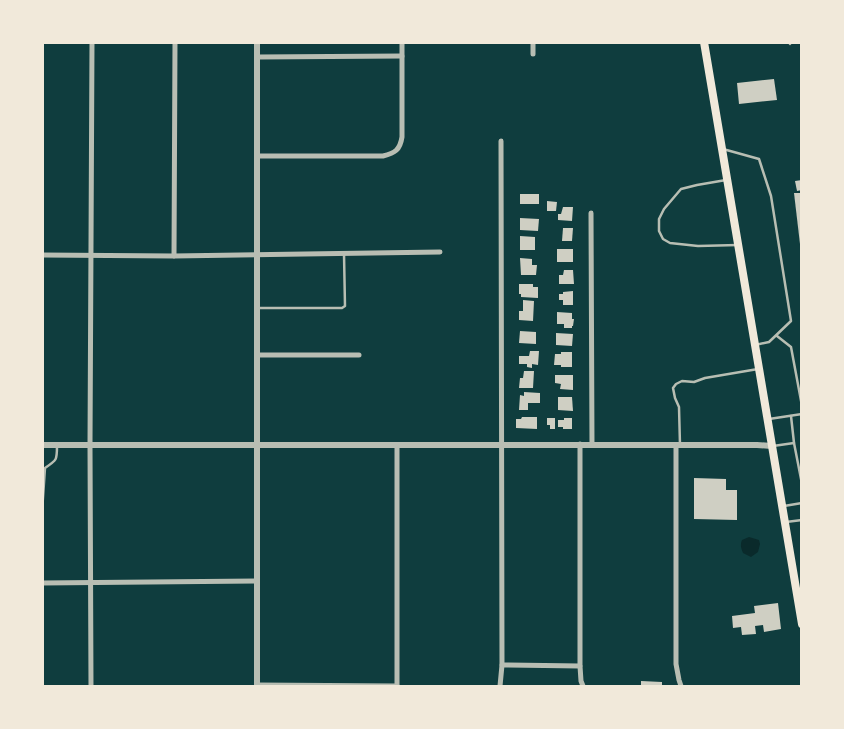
<svg xmlns="http://www.w3.org/2000/svg" width="844" height="729" viewBox="0 0 844 729" font-family="'PT Sans',sans-serif">
	<style>
		.water { fill: #0a2a2b }
		.building { fill: #cfcfc3 }
		.lines { fill: none; stroke-linecap: round; stroke-linejoin: round }
		.service { stroke: #b8beb3; stroke-width: 2.5 }
		.minor { stroke: #b8beb3; stroke-width: 5 }
		.tertiary { stroke: #b8beb3; stroke-width: 6 }
		.primary { stroke: #f1e9da; stroke-width: 8 }
	</style>
	<rect width="100%" height="100%" fill="#0f3d3e"/>
	<path class="water" d="M749,537L759,540L760,544L758,552L751,557L743,553C741,548 740,545 742,540Z"/>
	<g class="building">
		<path d="M774,79L777,100L739,104L737,83Z"/>
		<path d="M802,180V190L797,191L795,181Z"/>
		<path d="M794,193H802V244H800Z"/>
		<rect x="520" y="194" width="19" height="10"/>
		<path d="M547,201L557,202L556,211H547Z"/>
		<path d="M563,207H573L572,221L558,220V214H561Z"/>
		<path d="M520,218L539,219L538,231L520,230Z"/>
		<path d="M563,228H573L572,241H562Z"/>
		<path d="M520,236L535,237V250H520Z"/>
		<rect x="557" y="249" width="16" height="13"/>
		<path d="M520,258L532,259V265H537L536,275H521Z"/>
		<path d="M564,270H573L574,284H559V275H563Z"/>
		<path d="M519,284H533V287H538V298L521,297V294H519Z"/>
		<path d="M573,291V305H563V300H559V294H563V292Z"/>
		<path d="M523,300L534,301L533,321L519,320V311H523Z"/>
		<path d="M557,312L572,313V319H574L573,326H572V328H564V324H557Z"/>
		<path d="M520,331L536,332V344L519,343Z"/>
		<path d="M556,333L573,334L572,346L556,345Z"/>
		<path d="M530,351H539L538,365L532,364V368L527,367V364H519V356H529Z"/>
		<path d="M561,352H572V367H561V365H554L555,354H561Z"/>
		<path d="M524,371H534L533,388H519L520,378H523Z"/>
		<path d="M555,375H573V390L560,389L561,384L555,383Z"/>
		<path d="M524,392L540,393V403H528V410H519L520,395L524,396Z"/>
		<path d="M558,397H572L573,411L558,410Z"/>
		<path d="M522,417H537V429L516,428V419H521Z"/>
		<path d="M547,418H555V429H550V425H547Z"/>
		<path d="M564,418H572V429H563V427H558V420H564Z"/>
		<path d="M694,478L726,479V490H737V520L694,519Z"/>
		<path d="M778,603L781,629L764,632L763,625L755,626L756,634L742,635L741,627L733,628L732,616L755,613L754,606Z"/>
		<path d="M641,681L662,682V686H641Z"/>
	</g>
	<g class="lines">
		<g class="service">
			<path d="M789,42L790,44"/>
			<path d="M723,149L759,159L771,196L791,321L769,342L755,345"/>
			<path d="M726,180L697,185L681,189L664,209L659,219V231L663,239L670,243L698,246L738,245"/>
			<path d="M259,308H342L345,306L344,254"/>
			<path d="M777,336L791,347L802,406"/>
			<path d="M791,416L794,443"/>
			<path d="M769,419L802,414"/>
			<path d="M680,445L679,407L675,398L673,388L676,384L682,381L694,382L705,378L758,369"/>
			<path d="M773,446L794,443L802,484"/>
			<path d="M784,506L802,503"/>
			<path d="M42,512L45,468C57,460 57,460 57,446"/>
			<path d="M786,522L802,520"/>
		</g>
		<g class="minor">
			<path d="M533,54V42"/>
			<path d="M258,57L402,56"/>
			<path d="M257,156H383C395,153 400,150 402,137V42"/>
			<path d="M591,213L592,444"/>
			<path d="M42,255L174,256L440,252"/>
			<path d="M174,256L175,42"/>
			<path d="M257,355H359"/>
			<path d="M580,444V666L581,681L583,686"/>
			<path d="M676,445V664L679,680L681,686"/>
			<path d="M42,583L257,581"/>
			<path d="M502,665L580,666"/>
			<path d="M257,685L397,686"/>
			<path d="M91,686L90,445L92,42"/>
			<path d="M397,686V445"/>
			<path d="M500,686L502,665L501,141"/>
		</g>
		<g class="tertiary">
			<path d="M42,445H757L772,446"/>
			<path d="M257,686V42"/>
		</g>
		<path class="primary" d="M704,42L802,624"/>
	</g>
	<rect width="844" height="729" fill="none" stroke="#f1e9da" stroke-width="88"/>
</svg>
